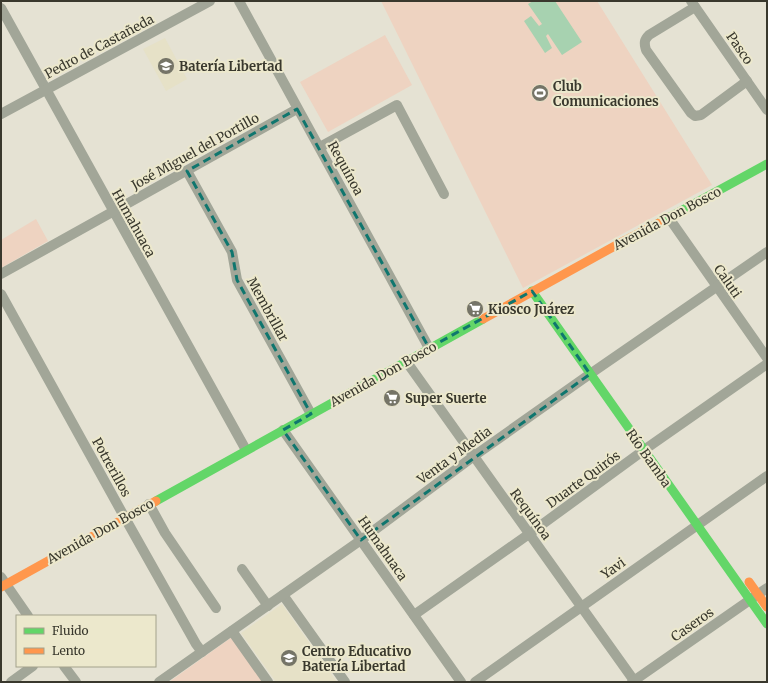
<svg xmlns="http://www.w3.org/2000/svg" width="768" height="683" viewBox="0 0 768 683" font-family="Merriweather,serif">
	<style>
		.built { fill: #e6e1c7 }
		.green { fill: #eed3c1 }
		.water { fill: #a7d2b0 }
		.lines { fill: none; stroke-linecap: round; stroke-linejoin: round }
		.street { stroke: #a2a698; stroke-width: 10 }
		.fast { stroke: #63d668; stroke-width: 9 }
		.slow { stroke: #ff974d; stroke-width: 9 }
		.marked { fill: none; stroke: #0f766e; stroke-width: 3; stroke-dasharray: 8 5; stroke-linejoin: round }
		.labels { text-anchor: middle; stroke-width: 4; stroke-linejoin: round; paint-order: stroke }
		.street-label { font-size: 13px; fill: #39382d; stroke: #ece8cc }
		.poi-label { font-size: 13px; font-weight: bold; fill: #39382d; stroke: #ece8cc; text-anchor: start }
	</style>
	<rect width="100%" height="100%" fill="#e5e2d3"/>
	<g class="built">
		<path d="M165,38L187,79L166,91L143,49Z"/>
		<path d="M282,604L337,682H276L241,633Z"/>
	</g>
	<g class="green">
		<path d="M381,1H597L712,185L523,288Z"/>
		<path d="M385,35L412,85L328,132L300,82Z"/>
		<path d="M36,219L48,241L1,268V240Z"/>
		<path d="M232,637L263,682H169Z"/>
	</g>
	<path class="water" d="M533,1H555L582,42L562,55L548,34L546,36L552,48L545,53L524,21L531,16L539,26L542,24L528,4Z"/>
	<g class="lines">
		<g class="street">
			<path d="M239,1L429,348"/>
			<path d="M691,1L767,110"/>
			<path d="M695,7L649,35C644,40 644,43 646,50L691,113L695,116L701,115L747,81"/>
			<path d="M1,8L246,450"/>
			<path d="M1,114L210,1"/>
			<path d="M320,147L397,105L444,194"/>
			<path d="M187,171L232,252L237,280L311,414"/>
			<path d="M669,218L767,358"/>
			<path d="M1,274L297,109"/>
			<path d="M1,294L125,518L196,644L202,652"/>
			<path d="M406,361L635,682"/>
			<path d="M283,430L461,682"/>
			<path d="M149,504L165,533L216,608"/>
			<path d="M242,569L268,606"/>
			<path d="M1,577L28,616"/>
			<path d="M283,595L345,682"/>
			<path d="M414,615L529,534L644,450L767,364"/>
			<path d="M232,631L268,682"/>
			<path d="M64,666L76,682"/>
			<path d="M11,682L33,666"/>
			<path d="M159,682L361,540L474,456L590,374L767,252"/>
			<path d="M475,682L767,476"/>
			<path d="M632,682L767,588"/>
		</g>
		<g class="fast">
			<path d="M659,223L767,164"/>
			<path d="M532,291L767,624"/>
			<path d="M156,501L483,319"/>
		</g>
		<g class="slow">
			<path d="M483,319L622,242L659,223"/>
			<path d="M749,582L767,607"/>
			<path d="M1,587L156,501"/>
		</g>
	</g>
	<path class="marked" d="M297,109L429,348L532,291L590,374L361,540L283,430L311,414L237,280L232,252L187,171Z"/>
	<defs>
		<g id="school-disc" transform="scale(0.9)"><circle r="9.5" fill="#757467" stroke="#ece8cc"/><path d="M0-5L7-2L0 1L-7-2ZM-4 1L0 2.5L4 1V4Q0 6-4 4Z" fill="#fff"/></g>
		<g id="stadium-disc" transform="scale(0.9)"><circle r="9.5" fill="#757467" stroke="#ece8cc"/><path d="M0-5a6.5 5 0 1 0 0 10a6.5 5 0 1 0 0-10ZM-3.5-1.8h7v3.6h-7Z" fill="#fff"/></g>
		<g id="supermarket-disc" transform="scale(0.9)"><circle r="9.5" fill="#757467" stroke="#ece8cc"/><path d="M-6-5.5h2.5l.6 2H6L4.5 2H-2.5L-4.4-4H-6ZM-1.5 3.2a1.3 1.3 0 1 0 .1 0ZM3 3.2a1.3 1.3 0 1 0 .1 0Z" fill="#fff"/></g>
	</defs>
	<g fill-rule="evenodd">
		<use href="#school-disc" x="166" y="66"/>
		<use href="#stadium-disc" x="540" y="93"/>
		<use href="#supermarket-disc" x="475" y="309"/>
		<use href="#supermarket-disc" x="392" y="398"/>
		<use href="#school-disc" x="289" y="658"/>
	</g>
	<g class="labels">
		<g class="street-label">
			<text transform="translate(99 46) rotate(-28)" y="5">Pedro de Castañeda</text>
			<text transform="translate(740 48) rotate(55)" y="5">Pasco</text>
			<text transform="translate(195 151) rotate(-29)" y="5">José Miguel del Portillo</text>
			<text transform="translate(346 168) rotate(61)" y="5">Requínoa</text>
			<text transform="translate(667 218) rotate(-28)" y="5">Avenida Don Bosco</text>
			<text transform="translate(134 223) rotate(61)" y="5">Humahuaca</text>
			<text transform="translate(728 281) rotate(55)" y="5">Caluti</text>
			<text transform="translate(268 309) rotate(61)" y="5">Membrillar</text>
			<text transform="translate(383 374) rotate(-29)" y="5">Avenida Don Bosco</text>
			<text transform="translate(454 455) rotate(-36)" y="5">Venta y Media</text>
			<text transform="translate(649 458) rotate(55)" y="5">Río Bamba</text>
			<text transform="translate(112 467) rotate(61)" y="5">Potrerillos</text>
			<text transform="translate(583 479) rotate(-36)" y="5">Duarte Quirós</text>
			<text transform="translate(531 514) rotate(54)" y="5">Requínoa</text>
			<text transform="translate(100 531) rotate(-29)" y="5">Avenida Don Bosco</text>
			<text transform="translate(383 548) rotate(55)" y="5">Humahuaca</text>
			<text transform="translate(613 568) rotate(-35)" y="5">Yavi</text>
			<text transform="translate(692 624) rotate(-35)" y="5">Caseros</text>
		</g>
		<g class="poi-label">
			<text x="179" y="71">Batería Libertad</text>
			<text x="553" y="91">Club<tspan x="553" dy="15">Comunicaciones</tspan></text>
			<text x="488" y="314">Kiosco Juárez</text>
			<text x="405" y="403">Super Suerte</text>
			<text x="302" y="656">Centro Educativo<tspan x="302" dy="15">Batería Libertad</tspan></text>
		</g>
	</g>
	<rect width="768" height="683" fill="none" stroke="#39382d" stroke-width="4"/>
	<rect x="16" y="615" width="140" height="52" fill="#ece8cc" stroke="#a4a28c"/>
	<rect x="24" y="628" width="20" height="6" fill="#63d668" stroke="#a4a28c"/>
	<text x="52" y="635" font-size="12" fill="#39382d">Fluido</text>
	<rect x="24" y="648" width="20" height="6" fill="#ff974d" stroke="#a4a28c"/>
	<text x="52" y="655" font-size="12" fill="#39382d">Lento</text>
</svg>
